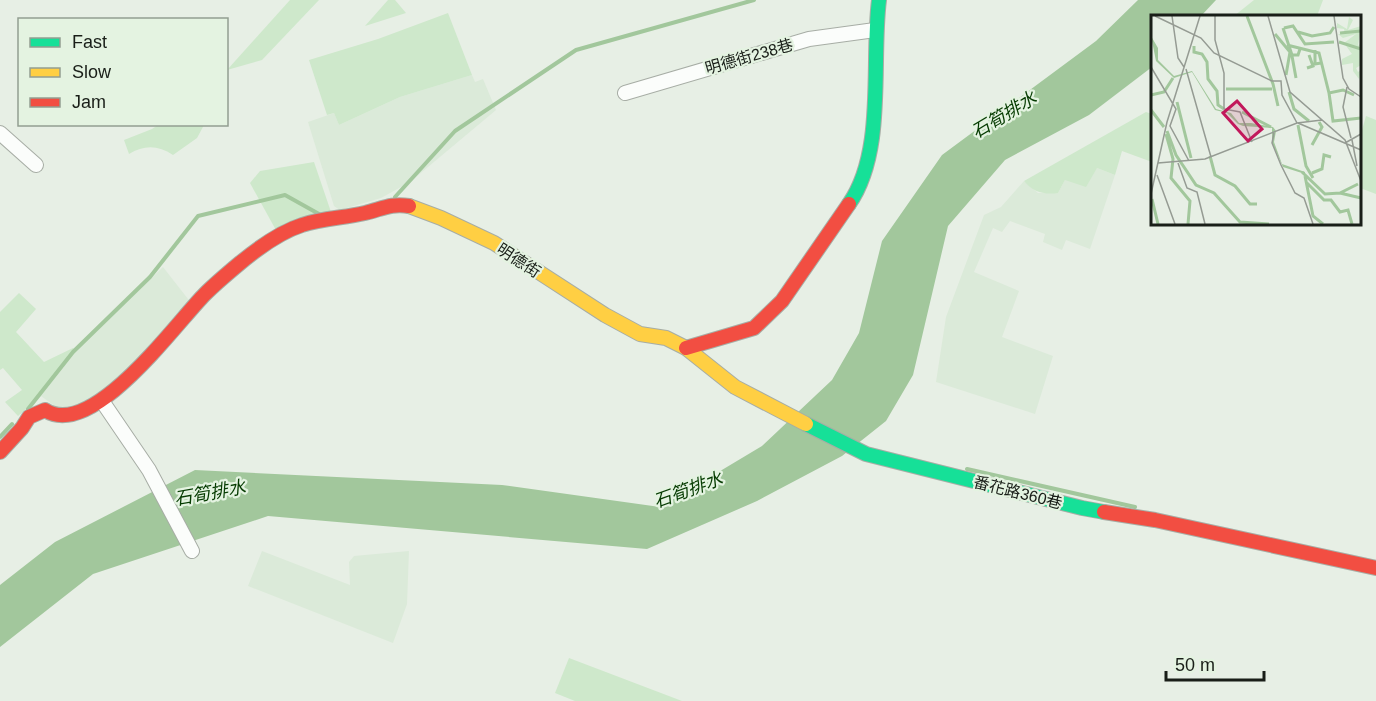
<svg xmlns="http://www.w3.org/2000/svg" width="1376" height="701" viewBox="0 0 1376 701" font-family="Helvetica,'Noto Sans TC',sans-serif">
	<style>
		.built { fill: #dbead9 }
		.green { fill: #cee8cb }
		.water { fill: #a2c79c }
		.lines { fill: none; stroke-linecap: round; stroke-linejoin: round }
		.stream { stroke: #a2c79c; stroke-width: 4 }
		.street-casing { stroke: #a7ada5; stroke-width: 16 }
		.fast-casing { stroke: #a7ada5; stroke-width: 16 }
		.slow-casing { stroke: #a7ada5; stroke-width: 16 }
		.jam-casing { stroke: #a7ada5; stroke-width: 16 }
		.street { stroke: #fbfdfb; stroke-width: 14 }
		.fast { stroke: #16e098; stroke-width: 14 }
		.slow { stroke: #ffcf43; stroke-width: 14 }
		.jam { stroke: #f24e42; stroke-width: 14 }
		.labels { text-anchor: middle; stroke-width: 4.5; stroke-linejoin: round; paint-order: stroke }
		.street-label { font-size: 16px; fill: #191e18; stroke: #e4f3e1 }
		.water-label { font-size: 18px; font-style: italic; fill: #053b01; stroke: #e4f3e1 }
		.inset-river { fill: none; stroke: #a2c79c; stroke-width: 3 }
		.inset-road { fill: none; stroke: #959b93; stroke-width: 1.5 }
		.view { fill: #c2185b; fill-opacity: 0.15; stroke: #c2185b; stroke-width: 3 }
		.inset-edge { fill: none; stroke: #191e18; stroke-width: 3 }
	</style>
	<rect width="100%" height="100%" fill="#e7efe5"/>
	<g class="built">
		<path d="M472,75L475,82L483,79L496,110L410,182L381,198L340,210L334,206L308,122L334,113L339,125L400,97Z"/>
		<path d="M1097,168L1115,175L1090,249L1066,240L1062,250L1043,242L1045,234L1010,221L1002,232L993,228L974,272L1019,291L1002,337L1053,356L1035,414L936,382L946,317L984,215L1001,207L1024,181L1038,193H1058L1065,180Z"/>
		<path d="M163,267L195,308L147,361L67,415L41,396L76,351Z"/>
		<path d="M262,551L350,585L349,562L354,556L409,551L407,604L393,643L248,586Z"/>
	</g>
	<g class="green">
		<path d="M290,0H319L262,60L227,70Z"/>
		<path d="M388,0H395L406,13L365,26Z"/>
		<path d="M1254,0H1323L1317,16H1234Z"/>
		<path d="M448,13L472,75L400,97L339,125L334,113L327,115L309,60L378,39Z"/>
		<path d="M1146,112L1152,114V162L1122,151L1115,175L1097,168L1086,187L1065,180L1058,193C1044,195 1033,192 1024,181Z"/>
		<path d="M1366,116L1376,120V194L1360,188V137Z"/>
		<path d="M158,125V124L204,125L197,138L173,155C158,145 144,145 129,154L124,140L152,129Z"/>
		<path d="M314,162L331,212L277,232L250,183L260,171Z"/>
		<path d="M19,293L36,309L16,332L44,362L73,348L76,351L41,396L18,416L5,402L22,390L3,368L0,370V312Z"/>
		<path d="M569,658L682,701H575L555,693Z"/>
	</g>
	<path class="water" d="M1138,0H1216L1201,16H1152V67L1089,115L1005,160L948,226L913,375L886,421L842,456L757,501L647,549L268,516L93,574L0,647V585L55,542L195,470L502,485L660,507L762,446L832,380L859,333L882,241L942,155L1096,41Z"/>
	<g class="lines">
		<g class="stream">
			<path d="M395,197L455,131L576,50L754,0"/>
			<path d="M28,409L73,352L150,277L198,216L285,195L319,214"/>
			<path d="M0,437L12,424"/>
			<path d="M967,469L1135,507"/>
		</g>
		<g class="street-casing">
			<g id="street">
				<path d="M625,93L809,39L875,30"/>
				<path d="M0,133L36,165"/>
				<path d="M102,401L149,470L192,551"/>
			</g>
		</g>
		<g class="fast-casing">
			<g id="fast">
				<path d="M849,204C886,151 871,63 879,0"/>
				<path d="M806,424L866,454L1082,508L1104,512"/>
			</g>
		</g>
		<g class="slow-casing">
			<path id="slow" d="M409,206L441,218L494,243L605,315L640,334L666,338L686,348L735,387L806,424"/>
		</g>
		<g class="jam-casing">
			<g id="jam">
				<path d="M686,348L754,328L782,301L849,204"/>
				<path d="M0,452L22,428L29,417L45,410C92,441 176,323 205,294C216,283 228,273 240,263C257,249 280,232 302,225C322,218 344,218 365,213C382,209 391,203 409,206"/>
				<path d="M1104,512L1155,520L1376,568"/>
			</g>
		</g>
		<use href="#street" class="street"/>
		<use href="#fast" class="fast"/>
		<use href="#slow" class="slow"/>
		<use href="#jam" class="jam"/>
	</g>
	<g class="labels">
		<g class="street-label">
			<text transform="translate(749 56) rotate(-16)" y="6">明德街238巷</text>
			<text transform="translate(519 260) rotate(33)" y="6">明德街</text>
			<text transform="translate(1018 492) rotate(14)" y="6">番花路360巷</text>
		</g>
		<g class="water-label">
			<text transform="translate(1004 115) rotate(-31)" y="6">石筍排水</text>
			<text transform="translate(688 490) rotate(-20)" y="6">石筍排水</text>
			<text transform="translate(210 493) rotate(-10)" y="6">石筍排水</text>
		</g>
	</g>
	<g transform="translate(1151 15)">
		<rect width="210" height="210" fill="#e7efe5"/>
		<path d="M198,2L202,5L197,15L210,11L207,31L210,28V50L205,53L207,57L210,55L208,64L202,56V48L191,50V44L201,39L193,28L205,19L192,23L187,19H194L193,14L186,13V8L196,14Z" fill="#cee8cb"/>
		<path d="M0,21L7,33V45L23,61L41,56L65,94L80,98L88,108H100L122,112L125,116L123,127L131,149L154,157V159L132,152L121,128V113L92,111L87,109L76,98L64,95L41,57L23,63L5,46Z" fill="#a2c79c"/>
		<path class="inset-river" d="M96,1L122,69L127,91M132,13L141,40H147L149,34M133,13L142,11L154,29L183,27M147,17L161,21L179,18L183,12M189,18L210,16M124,19L139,37L135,60M188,27L210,34M136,30L168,38L178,78L192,75L203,80M43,31V37L51,39L56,47L57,64L66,76L67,90L73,94M164,35V49L170,48M141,41L145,63M156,53L162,51L158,40M75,74H121M138,77L143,94L158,106M178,78L182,106L210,103M0,80L13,77L22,63M26,87L40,143M0,95L13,112M91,97L120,112M147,110L155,151L162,163M16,116L25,140L45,170L63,178L89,207L118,209M15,119L22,144L20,163L39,186L37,209M161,130L171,112L168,107M59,141L64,160L84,171L99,189H106M151,157L174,179L189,178L210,183M161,158L171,154L173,140L180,142M154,161L162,201L172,209M155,167L173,185H180L189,197L197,195L201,209M189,178L207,169M1,184L7,209"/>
		<path class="inset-road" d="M4,1L50,23L63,38L121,66H130L131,80L146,108M21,1L27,43L33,52M64,1V25L73,58V94L89,97L101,127M117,1L139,77L194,125L210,166M183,1L192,63L198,74L210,82M0,52L25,94L19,111L38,146M35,54L60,142M196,72L192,92L200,123M147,108L210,135M123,118L121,128L130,150L144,178L153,183L162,209M201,125L206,151M194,128L210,119M7,148L54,144L146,108L171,105M27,148L36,173L46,177L54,209M6,160L24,209M0,179L16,107L49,1"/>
		<path class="view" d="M86,86L111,114L97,126L72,98Z"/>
		<rect width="210" height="210" class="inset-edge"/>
	</g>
	<rect x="18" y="18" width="210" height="108" fill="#e4f3e1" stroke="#939e91" stroke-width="1.5"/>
	<rect x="30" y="38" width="30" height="9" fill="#16e098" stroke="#939e91" stroke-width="1.5"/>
	<text x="72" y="48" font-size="18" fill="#191e18">Fast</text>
	<rect x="30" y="68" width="30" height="9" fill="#ffcf43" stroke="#939e91" stroke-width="1.5"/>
	<text x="72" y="78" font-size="18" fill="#191e18">Slow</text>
	<rect x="30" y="98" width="30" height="9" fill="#f24e42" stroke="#939e91" stroke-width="1.5"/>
	<text x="72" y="108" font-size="18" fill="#191e18">Jam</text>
	<path d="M1166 671v9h98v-9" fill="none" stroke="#191e18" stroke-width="3"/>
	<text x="1175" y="671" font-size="18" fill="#191e18" stroke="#e4f3e1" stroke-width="4.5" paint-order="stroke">50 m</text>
</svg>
